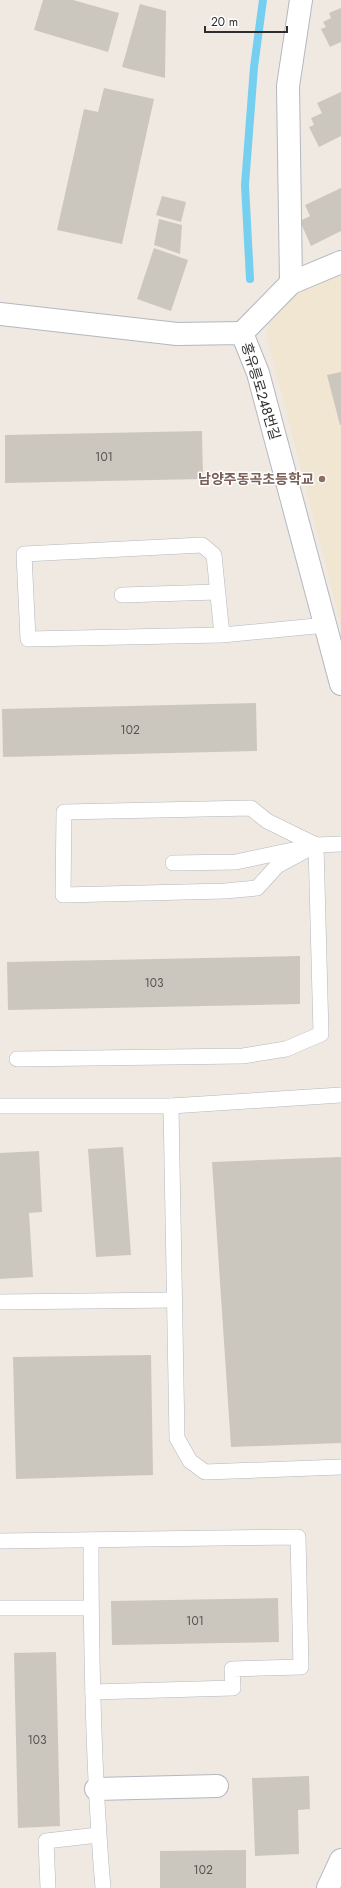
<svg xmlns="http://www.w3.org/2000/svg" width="341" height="1888" viewBox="0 0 341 1888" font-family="Jost,'Noto Sans KR',sans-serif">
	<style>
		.education { fill: #f0e6d1 }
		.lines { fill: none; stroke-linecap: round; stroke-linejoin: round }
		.stream { stroke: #75cff0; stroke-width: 8 }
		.building { fill: #cbc7bf }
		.lane-casing { stroke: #b4b7c1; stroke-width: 16 }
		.street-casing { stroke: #b4b7c1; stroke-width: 24 }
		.lane { stroke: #fff; stroke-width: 15 }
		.street { stroke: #fff; stroke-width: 22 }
		.education-dot { fill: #8d6e63; stroke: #fff; stroke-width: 1.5 }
		.labels { text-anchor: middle; stroke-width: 3; stroke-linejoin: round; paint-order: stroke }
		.number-label { font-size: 12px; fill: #555452 }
		.street-label { font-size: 14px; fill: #2e2e2e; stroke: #fff }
		.education-label { font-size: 14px; font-weight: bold; fill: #785e54; stroke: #fff; text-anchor: end }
	</style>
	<rect width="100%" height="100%" fill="#efe9e1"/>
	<path class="education" d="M341,273V625L266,332L274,313L300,291Z"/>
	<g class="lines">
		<path class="stream" d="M250,279L245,185L254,67L263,0"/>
	</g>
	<g class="building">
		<path d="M43,0H73L119,13L108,52L34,30Z"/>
		<path d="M140,4L166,11L165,78L122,67Z"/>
		<path d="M341,8V42L330,47L321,29L326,27L323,22L331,18L329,13Z"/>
		<path d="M104,88L154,99L122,244L57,230L84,109L98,112Z"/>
		<path d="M341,92V136L319,147L309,127L314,125L311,118L322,113L317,103Z"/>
		<path d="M341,188V231L311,246L300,221L310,216L305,205Z"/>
		<path d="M162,196L186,202L181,222L156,215Z"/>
		<path d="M159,219L182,225L180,254L154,245Z"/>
		<path d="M154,248L188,260L171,311L137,299Z"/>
		<path d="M341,372V425H340L327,375Z"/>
		<path d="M202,431L203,479L5,483V435Z"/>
		<path d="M256,703L257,751L3,757L2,709Z"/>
		<path d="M300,956V1004L8,1010L7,962Z"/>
		<path d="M123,1147L131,1255L96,1257L88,1149Z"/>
		<path d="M39,1151L42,1212L29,1213L33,1277L0,1279V1153Z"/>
		<path d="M341,1157V1443L231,1447L212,1162Z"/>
		<path d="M151,1355L153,1475L16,1479L13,1357Z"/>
		<path d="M278,1598L279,1642L112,1645L111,1601Z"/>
		<path d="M56,1652L60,1826L18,1828L14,1653Z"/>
		<path d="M309,1776L310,1809L298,1810L299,1854L255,1856L252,1778Z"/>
		<path d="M246,1850V1888H160V1851Z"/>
	</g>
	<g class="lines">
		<g class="lane-casing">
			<g id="lane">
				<path d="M122,595L217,592"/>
				<path d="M222,635L28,639L24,554L202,545L214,555L222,635L326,625"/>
				<path d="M251,808L267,821L316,845L277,866L257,888L225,891L63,895L64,812Z"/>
				<path d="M173,863L236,862L316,845L341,844"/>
				<path d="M17,1059L243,1056L286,1049L321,1034L316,845"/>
				<path d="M0,1106H171L177,1438L190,1461L205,1472L341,1467"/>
				<path d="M171,1106L341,1095"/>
				<path d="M0,1302L174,1300"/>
				<path d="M91,1540C91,1656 93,1772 103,1888"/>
				<path d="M0,1541L298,1537L301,1667L232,1669L233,1688L93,1692"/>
				<path d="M0,1608H91"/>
				<path d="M48,1888L46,1841L98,1835"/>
			</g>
		</g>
		<g class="street-casing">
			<g id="street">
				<path d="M291,283L288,86L301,0"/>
				<path d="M0,314L177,334L242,333L258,373L341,684"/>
				<path d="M242,333L291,283L341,262"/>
				<path d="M96,1789L217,1786"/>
				<path d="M328,1888L341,1860"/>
			</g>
		</g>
		<use href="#lane" class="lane"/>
		<use href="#street" class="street"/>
	</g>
	<circle class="education-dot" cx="322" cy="479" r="4"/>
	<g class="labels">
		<g class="number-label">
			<text x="104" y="461">101</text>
			<text x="130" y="734">102</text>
			<text x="154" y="987">103</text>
			<text x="195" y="1625">101</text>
			<text x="37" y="1744">103</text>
			<text x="203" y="1874">102</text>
		</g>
		<g class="street-label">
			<text transform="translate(261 391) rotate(73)" y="5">홍유릉로248번길</text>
		</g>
		<g class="education-label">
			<text x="314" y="484">남양주동곡초등학교</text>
		</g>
	</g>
	<path d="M205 26v6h82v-6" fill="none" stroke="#2e2e2e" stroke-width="2"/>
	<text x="211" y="26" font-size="12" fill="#2e2e2e" stroke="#ffffff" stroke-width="3" paint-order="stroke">20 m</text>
</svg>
